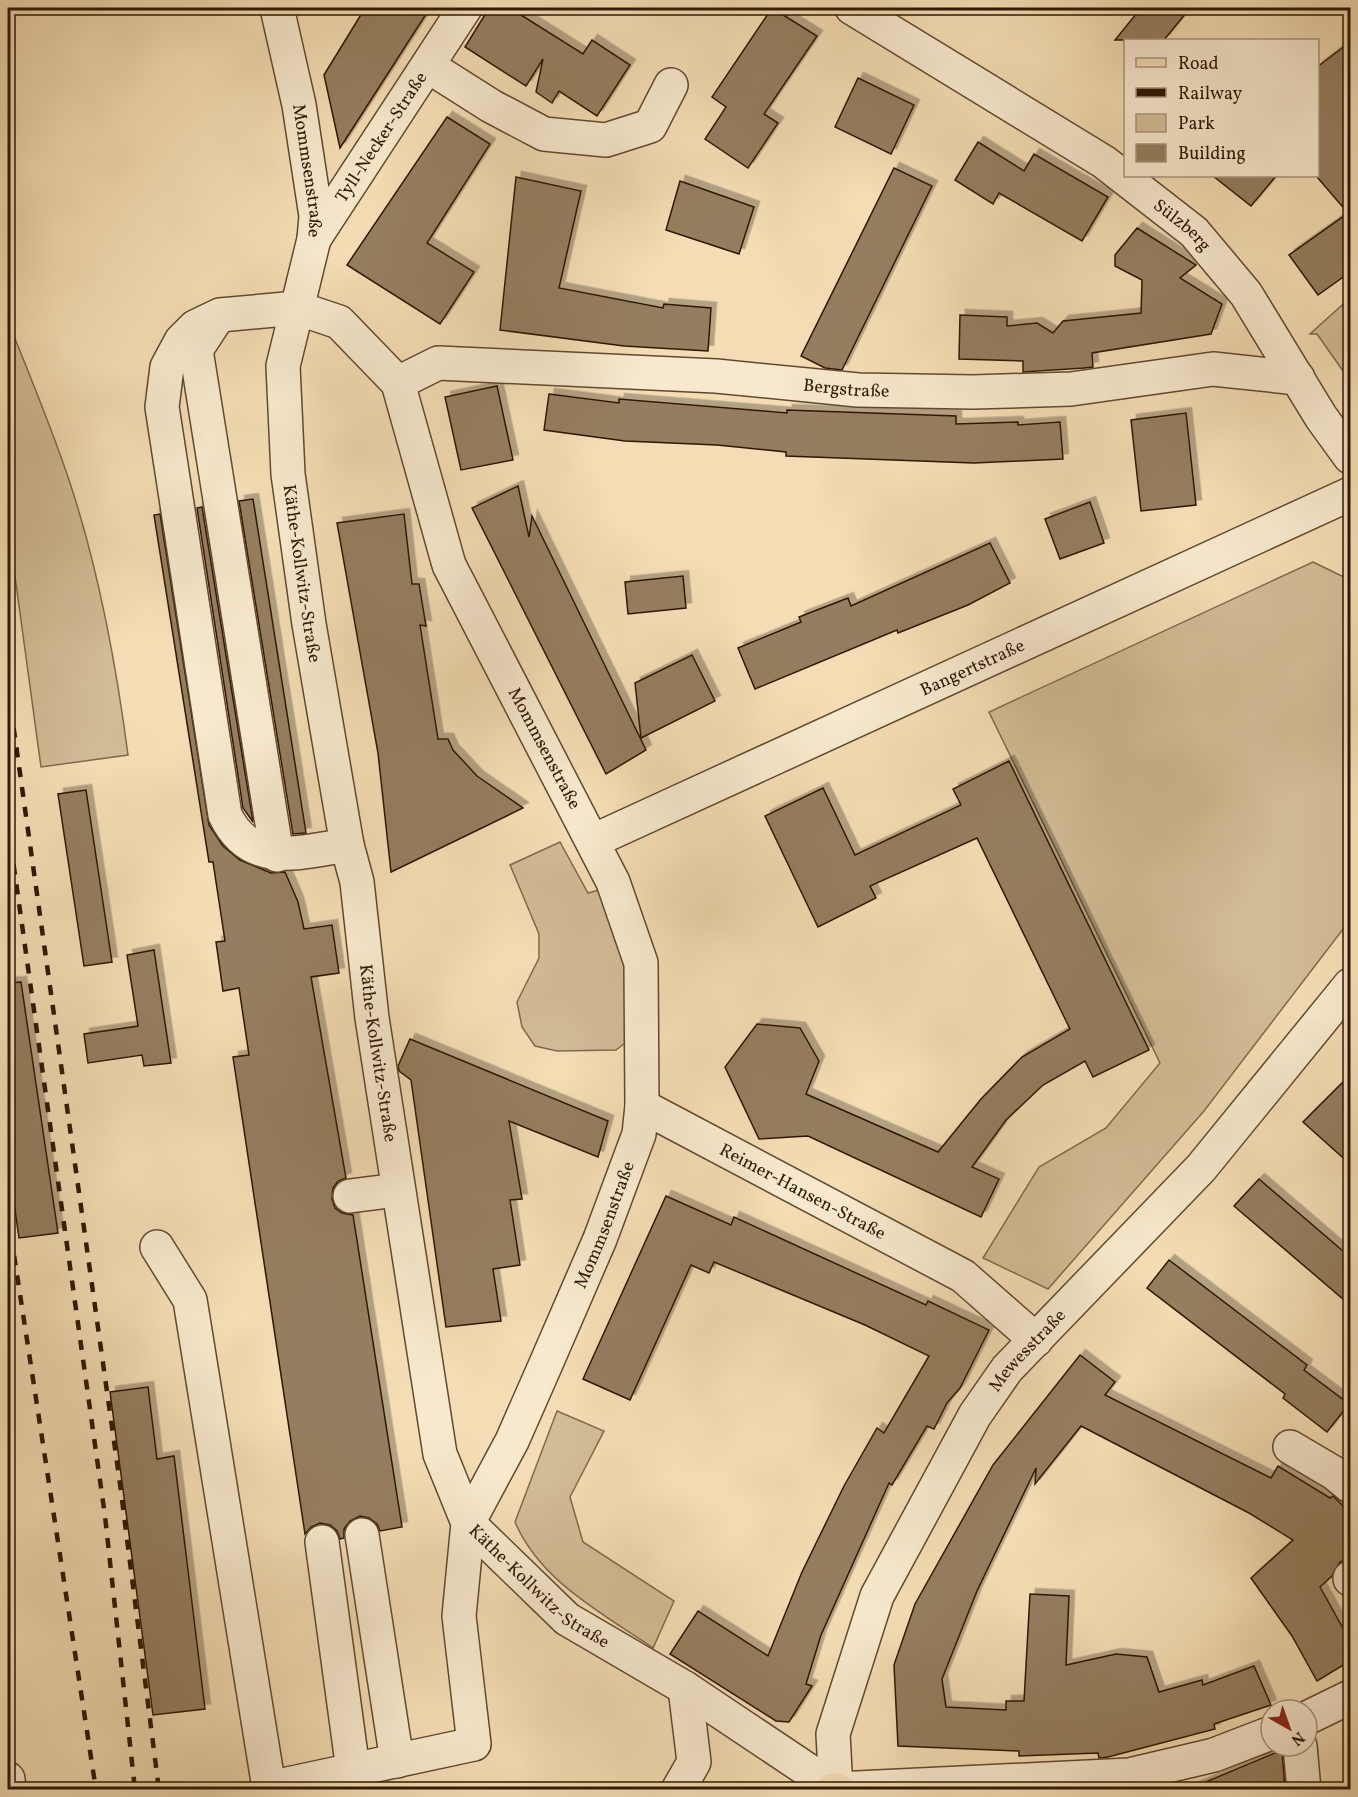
<svg xmlns="http://www.w3.org/2000/svg" width="1358" height="1797" viewBox="0 0 1358 1797" font-family="Vollkorn,serif">
	<style>
		.green { fill: #d2bc96; stroke: #806a4c; stroke-width: 1.5 }
		.building { fill: #957e5f; stroke: #2e1803; stroke-width: 1.5; filter: url(#shadow) }
		.lines { fill: none; stroke-linecap: round; stroke-linejoin: round }
		.minor-casing { stroke: #60492f; stroke-width: 36 }
		.major-casing { stroke: #2e1803; stroke-width: 36 }
		.minor { stroke: #f8e9ce; stroke-width: 33 }
		.major { stroke: #f4ddb4; stroke-width: 33 }
		.rail { stroke: #2e1803; stroke-width: 4.5; stroke-dasharray: 10 10; stroke-linecap: butt }
		.labels { text-anchor: middle; stroke-width: 4.5; stroke-linejoin: round; paint-order: stroke }
		.street-label { font-size: 18px; fill: #2e1803; stroke: #f8e9ce }
	</style>
	<defs>
		<filter id="shadow"><feDropShadow dx="5.5" dy="-5.5" stdDeviation="0" flood-color="#0004"/></filter>
	</defs>
	<rect width="100%" height="100%" fill="#f4ddb4"/>
	<filter id="stains"><feTurbulence type="fractalNoise" baseFrequency=".00333" numOctaves="4"/><feColorMatrix values="0 0 0 0 .2 0 0 0 0 .09 0 0 0 0 .02 0 0 0 .5 -.17"/></filter>
	<radialGradient id="worn" r=".72"><stop offset=".6" stop-color="#630" stop-opacity="0"/><stop offset="1" stop-color="#630" stop-opacity=".3"/></radialGradient>
	<g class="green">
		<path d="M1350,298V381L1317,334H1310Z"/>
		<path d="M8,321C29,374 52,428 70,483C99,571 116,663 128,755L41,767L8,525Z"/>
		<path d="M1313,562L1350,580V920L1204,1111L1048,1289L983,1258L1039,1167L1106,1128L1160,1063L989,712Z"/>
		<path d="M560,842L588,893L603,889L626,967L629,1040L616,1050L557,1051L535,1046L522,1027L517,1002L539,958V934L510,865Z"/>
		<path d="M557,1411L604,1431L570,1497L583,1542L674,1601L653,1648C602,1613 540,1581 515,1522Z"/>
	</g>
	<g class="building">
		<path d="M365,8H430L340,148L324,75Z"/>
		<path d="M489,8H510L583,54L592,40L630,65L597,116L559,91L552,103L536,92L543,59L526,86L465,47Z"/>
		<path d="M772,8L817,36L764,114L778,123L748,168L705,139L726,107L712,97Z"/>
		<path d="M1141,8H1190L1164,40H1115Z"/>
		<path d="M1350,42V272L1318,295L1289,255L1348,213L1317,177V67Z"/>
		<path d="M858,78L914,105L891,154L835,127Z"/>
		<path d="M447,117L490,144L427,243L474,272L440,324L347,265Z"/>
		<path d="M978,142L1024,171L1034,154L1108,197L1082,241L999,193L993,204L955,180Z"/>
		<path d="M894,168L932,186L842,370L825,368L801,356Z"/>
		<path d="M1213,176H1276L1251,206Z"/>
		<path d="M516,177L581,191L559,288L663,308L664,304L711,308L708,351L624,346L500,330Z"/>
		<path d="M680,181L754,207L739,254L666,230Z"/>
		<path d="M1137,228L1196,265L1180,278L1222,304L1211,334L1092,353L1093,367L1084,368L1023,372V361L959,359L960,315L1007,317V326L1037,323L1053,333L1063,321L1141,313L1142,280L1115,266V255Z"/>
		<path d="M497,386L513,460L461,470L445,397Z"/>
		<path d="M549,394L619,403V399L787,413V410L956,416V424L1018,422V425L1060,422L1063,459L974,463L786,456V452L717,445L625,441L544,430Z"/>
		<path d="M1186,413L1196,505L1141,511L1131,420Z"/>
		<path d="M518,486L529,537L532,516L646,750L606,774L472,508Z"/>
		<path d="M253,499L306,833L293,834L239,501Z"/>
		<path d="M1090,502L1104,543L1060,559L1045,519Z"/>
		<path d="M202,507L253,822L243,808L197,508Z"/>
		<path d="M160,514L209,825L223,846L240,860L271,873L285,872L298,902L304,929L332,925L339,973L311,977L346,1178L338,1181L333,1188L332,1199L335,1208L342,1213L353,1215L402,1527L380,1531L377,1524L369,1518L360,1516L350,1521L344,1529V1538L340,1539L337,1531L330,1525L320,1523L311,1527L305,1534L233,1057L249,1055L239,988L223,991L216,942L225,941L213,862H209L154,515Z"/>
		<path d="M404,514L412,584H419L426,626L420,625L438,739H448L453,750L477,776L523,808L391,872L378,753L337,523Z"/>
		<path d="M990,543L1010,583L968,605L898,633L897,630L755,689L738,648L801,622L799,617L848,598L851,606Z"/>
		<path d="M683,576L686,608L628,614L625,582Z"/>
		<path d="M692,655L715,701L641,738L635,683Z"/>
		<path d="M1009,761L1149,1050L1093,1077L1085,1061L1043,1085L1006,1120L972,1167L999,1179L981,1217L808,1136L759,1139L725,1067L757,1024L800,1028L819,1061L806,1094L938,1152L981,1099L1022,1057L1070,1029L977,838L870,886L876,898L818,927L765,816L823,788L855,855L961,805L953,789Z"/>
		<path d="M86,790L112,962L84,966L58,794Z"/>
		<path d="M154,950L171,1063L144,1066L142,1055L88,1063L84,1034L138,1026L127,955Z"/>
		<path d="M21,982L58,1233L19,1238L8,1161V983Z"/>
		<path d="M410,1039L608,1121L598,1157L509,1121L522,1199L510,1200L520,1265L493,1269L501,1321L446,1327L411,1080L399,1071L398,1066Z"/>
		<path d="M1350,1075V1164L1303,1122Z"/>
		<path d="M1259,1179L1350,1257V1305L1234,1206Z"/>
		<path d="M666,1196L731,1225L734,1217L926,1305L928,1301L989,1330L960,1388L947,1403L934,1429L927,1426L892,1485L889,1483L821,1635L806,1684L812,1686L789,1722L776,1721L670,1654L698,1611L768,1656L802,1572L844,1486L877,1428L884,1433L929,1356L865,1325L714,1262L709,1273L691,1265L630,1400L583,1379Z"/>
		<path d="M1169,1260L1307,1365L1304,1370L1349,1404L1327,1432L1283,1398L1285,1394L1147,1288Z"/>
		<path d="M1080,1355L1115,1382L1105,1395L1271,1478L1278,1466L1330,1498L1333,1496L1350,1513V1559L1340,1562L1332,1576L1320,1587L1350,1641V1661L1317,1681L1292,1636L1251,1578L1293,1540L1249,1513L1081,1426L1035,1484L1036,1468L977,1591L942,1679L946,1707L1006,1710V1701H1024L1030,1594L1069,1596L1066,1665L1116,1654L1147,1657L1159,1692L1202,1680L1203,1685L1254,1666L1271,1705L1214,1724L1215,1729L1108,1757L1099,1758L1098,1753L1019,1756V1751L898,1746L894,1665L915,1604L993,1465Z"/>
		<path d="M148,1387L157,1459L174,1456L205,1709L153,1715L110,1392Z"/>
		<path d="M1282,1750L1285,1790H1189V1789Z"/>
	</g>
	<g class="lines">
		<g class="minor-casing">
			<g id="minor">
				<path id="s1" d="M277,8L299,105L316,216L314,239L283,366L288,474L309,624L347,845L357,882L372,1018L440,1454L468,1523L567,1619L685,1688L836,1789"/>
				<path id="s2" d="M852,8L1104,162L1194,232L1246,294L1321,417L1350,457"/>
				<path d="M428,66L491,106L544,134L606,140L650,126L671,85"/>
				<path id="s3" d="M314,239L465,8"/>
				<path d="M215,321L196,350L277,855"/>
				<path id="s4" d="M398,383L438,363L716,376L858,390L973,392L1071,389L1213,369L1298,378"/>
				<path id="s5" d="M593,841L1350,494"/>
				<path id="s6" d="M642,1106L963,1276L1036,1340"/>
				<path d="M350,1196L397,1190"/>
				<path id="s7" d="M157,1247L190,1300L269,1788L474,1744L459,1616L468,1523L512,1441L545,1366L600,1239L639,1134L642,1106L641,963L613,882L449,565L398,383L339,322L297,308L220,315L195,327L181,341L167,367L162,407L225,815C251,869 300,852 347,845"/>
				<path d="M1290,1447L1334,1473L1350,1486"/>
				<path d="M362,1535L397,1761"/>
				<path d="M322,1542L353,1770"/>
				<path d="M1350,1578V1579"/>
				<path d="M1307,1718L1350,1697"/>
				<path d="M1300,1746L1304,1790"/>
				<path d="M8,1779L9,1790"/>
				<path id="s8" d="M836,1789L833,1734L877,1596L975,1415L1007,1369L1201,1168L1350,985"/>
				<path d="M836,1789L1129,1775L1214,1755L1271,1733"/>
				<path d="M678,1790L694,1762L685,1688"/>
			</g>
		</g>
		<g class="major-casing">
			<path id="major" d="M833,1790H837"/>
		</g>
		<use href="#minor" class="minor"/>
		<use href="#major" class="major"/>
		<g class="rail">
			<path d="M8,688L120,1484L159,1790"/>
			<path d="M8,825L105,1516L135,1790"/>
			<path d="M8,1216L96,1790"/>
		</g>
	</g>
	<g class="labels">
		<g class="street-label">
			<text dy="6" stroke="none"><textPath href="#s3" startOffset="122">Tyll-Necker-Straße</textPath></text>
			<text dy="6" stroke="none"><textPath href="#s1" startOffset="166">Mommsenstraße</textPath></text>
			<text dy="6" stroke="none"><textPath href="#s2" startOffset="396">Sülzberg</textPath></text>
			<text dy="6" stroke="none"><textPath href="#s4" startOffset="454">Bergstraße</textPath></text>
			<text dy="6" stroke="none"><textPath href="#s1" startOffset="574">Käthe-Kollwitz-Straße</textPath></text>
			<text dy="6" stroke="none"><textPath href="#s5" startOffset="417">Bangertstraße</textPath></text>
			<text transform="translate(545 748) rotate(62)" y="6">Mommsenstraße</text>
			<text dy="6" stroke="none"><textPath href="#s1" startOffset="1060">Käthe-Kollwitz-Straße</textPath></text>
			<text dy="6" stroke="none"><textPath href="#s6" startOffset="182">Reimer-Hansen-Straße</textPath></text>
			<text dy="6" stroke="none"><textPath href="#s7" startOffset="1317">Mommsenstraße</textPath></text>
			<text dy="6" stroke="none"><textPath href="#s8" startOffset="489">Mewesstraße</textPath></text>
			<text dy="6" stroke="none"><textPath href="#s1" startOffset="1636">Käthe-Kollwitz-Straße</textPath></text>
		</g>
	</g>
	<rect width="1358" height="1797" fill="none" stroke="#f4ddb4" stroke-width="30"/>
	<rect x="9" y="9" width="1340" height="1779" fill="none" stroke="#2e1803" stroke-width="3"/>
	<rect x="15" y="15" width="1328" height="1767" fill="none" stroke="#2e1803" stroke-width="1.5"/>
	<rect x="1124" y="39" width="195" height="138" fill="#f8e9ce" stroke="#a7957d" stroke-width="1.5"/>
	<rect x="1136" y="58" width="30" height="9" fill="#f4ddb4" stroke="#a7957d" stroke-width="1.5"/>
	<text x="1178" y="69" font-size="18" fill="#2e1803">Road</text>
	<rect x="1136" y="88" width="30" height="9" fill="#2e1803" stroke="#a7957d" stroke-width="1.5"/>
	<text x="1178" y="99" font-size="18" fill="#2e1803">Railway</text>
	<rect x="1136" y="114" width="30" height="18" fill="#d2bc96" stroke="#a7957d" stroke-width="1.5"/>
	<text x="1178" y="129" font-size="18" fill="#2e1803">Park</text>
	<rect x="1136" y="144" width="30" height="18" fill="#957e5f" stroke="#a7957d" stroke-width="1.5"/>
	<text x="1178" y="159" font-size="18" fill="#2e1803">Building</text>
	<g transform="translate(1289 1728) rotate(140)"><circle r="28" fill="#f8e9ce" stroke="#a7957d" stroke-width="1.5"/>
	<path d="M0-4.5L10 22L0 15L-10 22Z" fill="#8f2418"/>
	<text y="-9" font-size="16" font-weight="bold" text-anchor="middle" fill="#2e1803">N</text>
	</g>
	<rect width="100%" height="100%" filter="url(#stains)"/>
	<rect width="100%" height="100%" fill="url(#worn)"/>
</svg>
